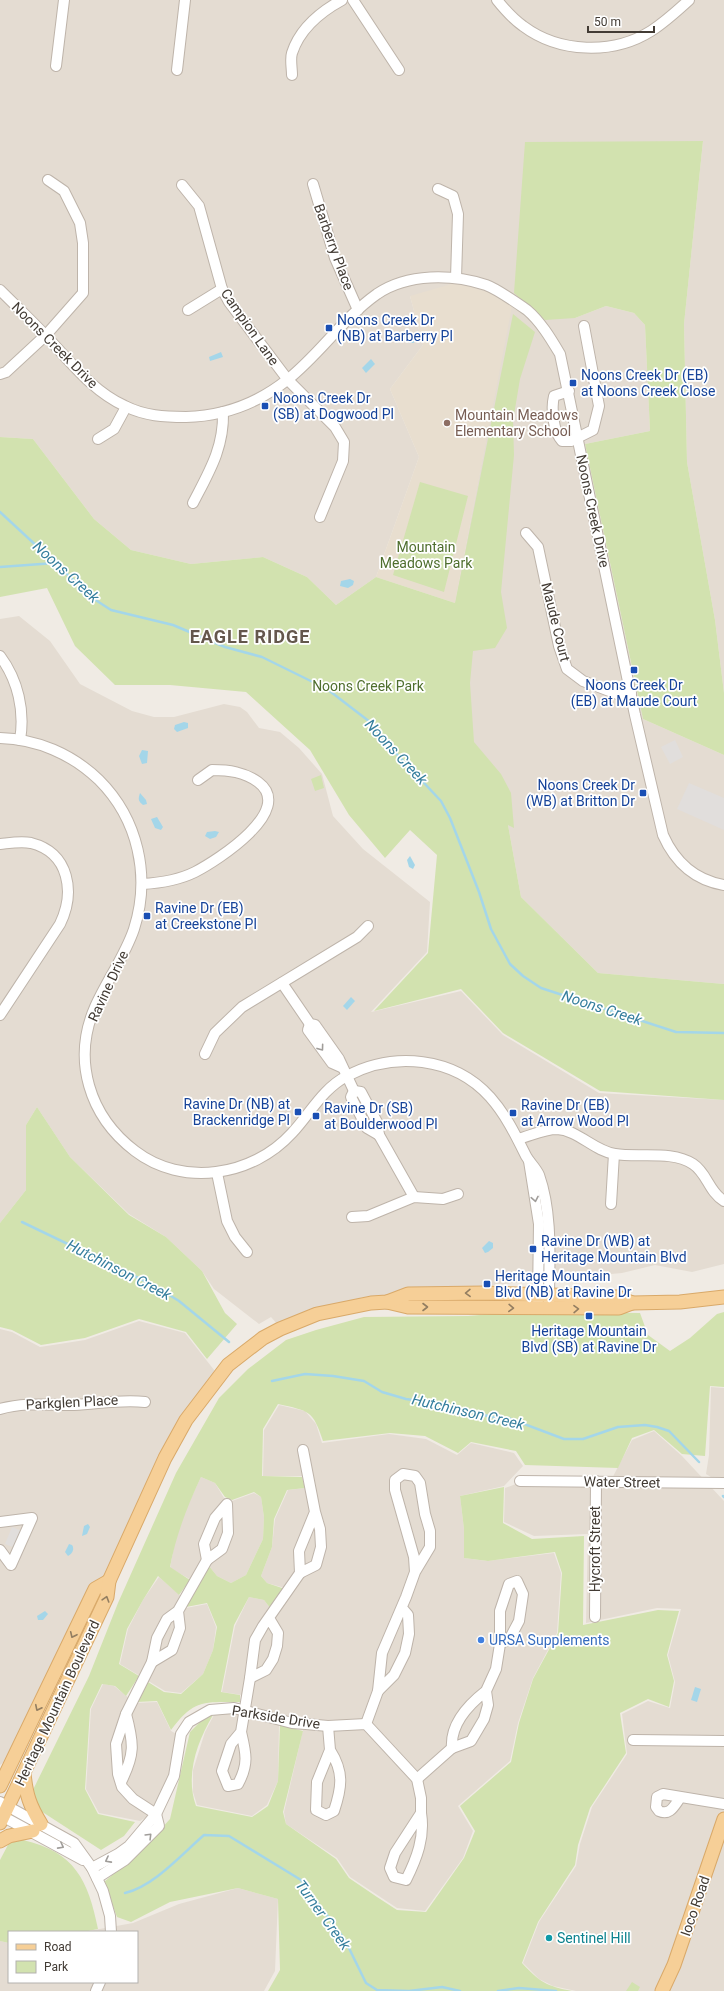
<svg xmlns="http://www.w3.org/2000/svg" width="724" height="1991" viewBox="0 0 724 1991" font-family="Roboto,sans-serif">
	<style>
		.residential { fill: #e4dcd2 }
		.education { fill: #e8decf }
		.green { fill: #d2e2af }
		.parking { fill: #e1dedc }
		.water { fill: #a4d6e9 }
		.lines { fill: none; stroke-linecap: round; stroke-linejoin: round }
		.stream { stroke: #a4d6e9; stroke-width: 2.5 }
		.minor-casing { stroke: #beb4aa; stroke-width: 12 }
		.major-casing { stroke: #d9a969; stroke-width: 15 }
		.minor { stroke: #fff; stroke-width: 10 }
		.major { stroke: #f6cf97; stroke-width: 13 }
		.oneway { stroke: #a09d9a }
		.oneway2 { stroke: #937e61 }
		.transit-dot { fill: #1a4fb4; stroke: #fff; stroke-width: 1.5 }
		.education-dot { fill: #8d6e63; stroke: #fff; stroke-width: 1.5 }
		.shop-dot { fill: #3f7fe0; stroke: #fff; stroke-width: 1.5 }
		.culture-dot { fill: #0f9aa8; stroke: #fff; stroke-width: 1.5 }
		.labels { text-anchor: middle; stroke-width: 3.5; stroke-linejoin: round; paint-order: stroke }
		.street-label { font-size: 14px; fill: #423b34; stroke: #fff }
		.transit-label { font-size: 14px; fill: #164399; stroke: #fff; text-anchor: start }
		.education-label { font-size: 14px; fill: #785e54; stroke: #fff; text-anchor: start }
		.park-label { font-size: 14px; fill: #4e6e2d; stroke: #fff }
		.shop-label { font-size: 14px; fill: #366cbe; stroke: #fff; text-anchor: start }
		.culture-label { font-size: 14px; fill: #0d838f; stroke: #fff; text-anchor: start }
		.water-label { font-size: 15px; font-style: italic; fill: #357e9d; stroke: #fff }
		.district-label { font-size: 18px; font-weight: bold; letter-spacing: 1px; fill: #64574c; stroke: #fff }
	</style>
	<rect width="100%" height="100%" fill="#f0ebe4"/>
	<g class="residential">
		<path d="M0,0H724V693L715,620L687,462L684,324L703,141L575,318L606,306L634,313L645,325L650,431L585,444L643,719L724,755V984L598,973L521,897L508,825L472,769L455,603L511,306L410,296L423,345L390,389L419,457L376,577L336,605L307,577L263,557L191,564L131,550L94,519L33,439L0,437Z"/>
		<path d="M19,616L50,641L80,684L132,711L154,717H174L224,704L240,707L247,712L259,728L280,732L299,748L322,774L333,816L363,849L430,902L427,952L371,1012L461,991L503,1035L599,1093L724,1100V1264L692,1272L655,1265L622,1273L363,1297L278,1325L271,1317L259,1324L214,1289L202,1271L166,1237L129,1214L70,1157L37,1107L26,1125V1190L0,1223V619Z"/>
		<path d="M139,1321L185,1333L218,1375L174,1434L107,1580L94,1588L16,1752L0,1765V1329L12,1332L40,1347L85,1340Z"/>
		<path d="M711,1387L724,1388V1485L706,1474L709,1455Z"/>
		<path d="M279,1405L305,1411L316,1424L322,1443L389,1434L426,1439L457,1455L471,1443L514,1453L523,1466L504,1486L460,1496L464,1529V1558L487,1561L554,1553L561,1573L557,1633L533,1678L518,1723L510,1761L458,1806L473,1831L463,1858L425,1911L397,1908L350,1877L337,1858L286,1824L284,1812L303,1730L279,1724L278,1781L267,1805L252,1816L197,1805L193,1792V1770L205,1732L216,1711L240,1712L242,1695L222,1692L235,1626L249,1597L264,1600L272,1610L285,1588L267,1583L261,1576L272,1547L275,1519L288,1490L305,1488L303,1476H263L264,1430Z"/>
		<path d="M654,1431L682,1456L724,1501V1991H576L553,1986L539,1979L523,1963L539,1922L576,1866L580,1844L592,1807L627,1754L622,1714L648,1701L670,1708L675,1682L668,1655L681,1609L657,1608L586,1623L588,1534L534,1536L504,1522L505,1488L521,1482L607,1488L632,1440Z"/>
		<path d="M201,1477L215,1483L224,1498L232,1501L254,1493L261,1497L264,1517L263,1539L246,1575L231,1583L217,1576L209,1566L195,1582L170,1568L175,1541L185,1511Z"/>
		<path d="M159,1577L184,1599L180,1606L186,1608L207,1604L216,1627L213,1650L203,1674L181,1693L165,1691L120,1664L128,1629L143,1600Z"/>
		<path d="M103,1684L114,1686L135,1703L157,1702L171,1731L180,1736L172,1776L151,1814L140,1821L99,1813L86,1789L91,1709Z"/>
		<path d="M238,1888L278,1899L275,1971L264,1991H0V1941L9,1943V1982H137V1932H83L133,1923L179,1904Z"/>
	</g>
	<path class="education" d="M455,283L488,292L512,306L455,603L376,577L419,457L390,389L423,345L410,296Z"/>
	<g class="green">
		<path d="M703,141L684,324L687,462L715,620L724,693V755L643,719L585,444L650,431L645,325L634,313L606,306L575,318L545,320L514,293L525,142Z"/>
		<path d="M513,314L535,332L520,379L513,421L514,455L501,592L507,628L495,648L473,651L470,683L474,742L501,774L511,793L514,828L508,825L521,897L598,973L724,984V1100L600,1091L503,1033L461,989L374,1011L428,953L437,855L410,830L385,858L349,815L310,750L246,692L170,685H115L75,646L47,588L0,597V437L33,439L94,519L131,550L191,564L263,557L307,577L336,605L376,577L455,603Z"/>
		<path d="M420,482L468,496L444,592L393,575Z"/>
		<path d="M321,775L324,788L315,791L311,779Z"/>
		<path d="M37,1107L70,1157L129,1215L166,1237L202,1271L225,1313L237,1324L207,1359L186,1332L139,1319L85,1338L41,1345L12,1330L0,1327V1223L26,1190V1125Z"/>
		<path d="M516,1312L640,1313L648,1335L670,1351L690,1338L717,1314L724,1312V1387L710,1386L705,1456L682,1454L654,1430L632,1438L618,1468L525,1465L516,1451L471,1442L458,1453L425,1436L390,1433L323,1441C313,1410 309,1411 278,1404L263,1429L262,1476L302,1477L305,1488L287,1490L274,1519L272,1547L261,1576L267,1583L285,1589L271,1609L264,1600L249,1597L234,1625L221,1692L240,1695V1702C204,1702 194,1699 171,1730L157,1701L136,1702L148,1682L164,1692L181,1694L203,1674L213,1650L217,1627L207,1603L186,1607L209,1566L217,1576L231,1583L246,1575L263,1539L264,1517L261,1497L254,1492L232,1500L225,1497L215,1483L201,1477C187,1507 176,1535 170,1567L190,1580L179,1595L158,1576L143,1600L127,1629L119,1664L139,1676L126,1696L115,1686L102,1684L90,1709L85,1789L98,1814L135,1822L124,1836L101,1850L27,1802L89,1676L118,1603L176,1473L219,1398L248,1369L286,1340L316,1330L364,1317L468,1316Z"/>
		<path d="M504,1487L503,1523L532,1539L584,1536L583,1625L658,1610L679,1611L667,1655L674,1681L669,1707L648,1699L620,1713L626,1753L590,1808L578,1845L575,1865L538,1922L522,1963C540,1982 546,1986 572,1991H268L280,1970L278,1899L238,1888L170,1902L131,1922L117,1917L104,1882L141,1851L170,1819L190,1732L203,1719L213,1715C197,1742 185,1775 196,1806L252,1817L268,1806L278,1781L280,1725L303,1731L283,1812L286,1824L336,1859L349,1878L377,1897L397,1910L426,1912L464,1858L475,1831L460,1806L511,1762L519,1723L533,1679L558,1633L562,1573L555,1552L488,1561L464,1558V1529L460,1496Z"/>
		<path d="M23,1840C75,1852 88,1880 98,1929L83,1932H9V1943L0,1941V1860L9,1843Z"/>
		<path d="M632,1982L640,1987L638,1991H626Z"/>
	</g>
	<g class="parking">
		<path d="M675,740L683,757L670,764L661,747Z"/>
		<path d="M689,783L724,798V830L677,809Z"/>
		<path d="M12,1527L27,1533L20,1550L5,1544Z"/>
	</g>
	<g class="water">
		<path d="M404,335L411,337L414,335L418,340L413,343L403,341Z"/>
		<path d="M221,352L223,357L210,361L209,357Z"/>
		<path d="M371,359L375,364L366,373L362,368Z"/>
		<path d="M350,579L354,581L353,585L348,588L340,586L341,581Z"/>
		<path d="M184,722L188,723V728L177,732L174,729L175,725Z"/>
		<path d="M142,750L148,751L147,763L142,764L139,756Z"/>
		<path d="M140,793L146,800L147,804L143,805C138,801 138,799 140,793Z"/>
		<path d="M157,817L163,827L161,830L155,828L151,819Z"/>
		<path d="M215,831L219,832L216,837L210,839L205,836L207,832Z"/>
		<path d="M410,856L415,865L413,869L409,867L407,860Z"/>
		<path d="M351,997L355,1001L347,1010L343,1006Z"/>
		<path d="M489,1241L493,1243V1248L488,1252L485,1253L482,1248Z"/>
		<path d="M88,1524L90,1527L87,1534L82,1536L84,1526Z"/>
		<path d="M69,1544L72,1545C75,1549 72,1554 68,1556L65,1552Z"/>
		<path d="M45,1611L48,1614L43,1620H38L37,1616Z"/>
		<path d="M695,1687L701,1689L697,1702L691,1700Z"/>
	</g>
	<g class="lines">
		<g class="stream">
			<path d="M0,512L94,599L111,610L173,625L225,647L262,657L327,689L370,722L392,749L441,801L450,818L479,892L491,929L510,964L523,976L541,988L676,1032L724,1033"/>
			<path d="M0,567L55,563"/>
			<path d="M22,1222L153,1285L179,1301L229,1342"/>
			<path d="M272,1381L305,1374L333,1376L364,1381L382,1392L406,1399L435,1403L492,1417L508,1418L564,1439H583L618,1427L645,1425L657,1427L669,1431L699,1462"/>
			<path d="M723,1496L724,1497"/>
			<path d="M125,1893C154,1886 181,1855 204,1835L229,1836L301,1880L345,1940L366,1983L377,1990L409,1991L442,1987L460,1991"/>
			<path d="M498,1991L519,1988L556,1991"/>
		</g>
		<g class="minor-casing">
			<g id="minor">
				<path d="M353,0L399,70"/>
				<path d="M497,0C505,10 513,19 523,26C559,53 613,55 651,31C665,22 677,11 689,0"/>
				<path d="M56,66L64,0"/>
				<path d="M177,70L185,0"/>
				<path d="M292,75C292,68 290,59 292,53C300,28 320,12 342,0"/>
				<path d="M313,184L335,258L358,310"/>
				<path d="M182,185L199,206L222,289L229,302L288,380L335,427L344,442L343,461L320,517"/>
				<path d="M438,189L453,196L458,214L456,278"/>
				<path d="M0,290C15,305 31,320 46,336C71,362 92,391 125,406C145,416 164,417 186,417C223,416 258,403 287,380C320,354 342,319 377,294C408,273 452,274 486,285C497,289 517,303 527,310C541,322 551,339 560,354L635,715L663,835C675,862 694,880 724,885"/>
				<path d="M188,310L222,289"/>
				<path d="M0,374L6,372L46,335L83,293V243L80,223L64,191L48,180"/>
				<path d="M569,391L554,396C551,409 553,431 562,441H571L593,430L599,406L584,326"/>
				<path d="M98,439L114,429L126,407"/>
				<path d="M193,503C209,472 224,448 223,412"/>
				<path d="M526,533L538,547L559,646L567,669L583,681L620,695L631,693"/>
				<path d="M0,656C18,680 25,711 20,740"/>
				<path d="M0,738C37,739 72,754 99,780C138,819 151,876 134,929C125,956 107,980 95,1007C72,1060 89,1116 135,1151C182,1187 252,1177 292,1133C310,1114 322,1089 347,1076C394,1051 454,1057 490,1097C506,1115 516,1136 526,1156C530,1163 536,1168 539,1175C553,1215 549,1261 549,1302"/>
				<path d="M0,844C10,843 21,841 31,843C70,853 75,893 60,924L0,1015"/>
				<path d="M142,884C160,883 179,880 195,872C218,860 296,810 258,782C244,772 229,770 212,770L198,780"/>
				<path d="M282,983L310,1024L315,1025L339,1059L354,1091"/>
				<path d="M310,1024L308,1030L332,1063L341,1067"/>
				<path d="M205,1054L215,1033L242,1007L357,937L368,926"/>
				<path d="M354,1091L361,1092L377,1122L379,1135L414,1197"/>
				<path d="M354,1091L351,1097L367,1128L379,1135"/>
				<path d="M518,1139C530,1136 544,1129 557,1129C578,1130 594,1151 615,1154C639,1158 672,1150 693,1164C707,1173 709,1192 724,1201"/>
				<path d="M529,1161L539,1224L538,1300"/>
				<path d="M217,1173L227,1221L235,1237L247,1252"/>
				<path d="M611,1204L614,1154"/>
				<path d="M352,1217L368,1216L414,1197L443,1199L458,1194"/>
				<path d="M0,1409C24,1402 49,1405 74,1405C98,1404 121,1399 145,1402"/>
				<path d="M303,1450L315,1512L320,1529L321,1547L316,1565L300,1573L299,1551L315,1512"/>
				<path d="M520,1481L724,1483"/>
				<path d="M227,1504L228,1533L222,1549L207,1560L204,1544L215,1518Z"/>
				<path d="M0,1522L32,1518L11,1565L0,1550"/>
				<path d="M402,1608L408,1615L409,1634L405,1653L394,1675L378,1691L382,1653L406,1597L415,1572L414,1557L395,1490V1480L403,1474L415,1476L420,1483L425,1514L430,1531V1547L415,1572"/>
				<path d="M178,1611L180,1628L172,1650L152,1662L157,1638L167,1619L178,1611L207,1560"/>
				<path d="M595,1617L596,1481"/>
				<path d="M269,1618L278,1633L277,1646L273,1659L266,1670L250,1678L255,1640L263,1626L300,1573"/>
				<path d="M486,1691C468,1705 450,1724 452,1748L471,1741L484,1719L488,1705L486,1691L496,1669L500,1644L510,1638L519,1621L523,1594L517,1581L509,1584L500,1611V1644"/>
				<path d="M126,1714L152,1662"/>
				<path d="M366,1724L378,1691"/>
				<path d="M328,1726L330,1750L317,1782L316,1810L326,1815L334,1811C342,1787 344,1772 330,1750"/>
				<path d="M241,1732C246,1753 249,1764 238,1784L228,1786L222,1771L231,1744L241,1732L250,1678"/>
				<path d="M633,1740L724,1741"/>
				<path d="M417,1779L452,1748"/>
				<path d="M121,1782C135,1754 134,1744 126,1714L116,1744L118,1774L122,1787L133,1799L156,1814"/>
				<path d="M680,1798C674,1806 670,1816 659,1811L656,1807L657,1797L663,1794L724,1804"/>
				<path d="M0,1802L74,1843L92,1868L103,1891L110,1916L111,1932"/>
				<path d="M0,1815L83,1860"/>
				<path d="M92,1868L118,1854L129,1846L156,1814L174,1776L181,1734L189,1722L210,1710L234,1708L292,1723L306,1724L328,1726L366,1724L417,1779L421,1798V1813L395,1853L390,1868L394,1877L406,1880C417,1858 425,1837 421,1813"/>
				<path d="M97,1878L125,1860L159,1826L156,1814"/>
				<path d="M96,1991L100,1982"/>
			</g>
		</g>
		<g class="major-casing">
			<g id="major">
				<path d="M387,1302L408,1307L619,1308L632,1303L680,1302L724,1297"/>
				<path d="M24,1773C26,1795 30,1806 41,1824"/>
				<path d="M0,1786L95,1589L109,1581"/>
				<path d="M0,1823L107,1597L109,1581L165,1458L186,1420L228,1365L263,1338L280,1329L317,1314L371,1303L387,1302L408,1294L485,1293L618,1297L632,1303"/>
				<path d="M0,1841L9,1836L33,1831"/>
				<path d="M662,1991L674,1965L724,1819"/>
			</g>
		</g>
		<use href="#minor" class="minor"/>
		<use href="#major" class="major"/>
	</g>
	<defs><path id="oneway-chevron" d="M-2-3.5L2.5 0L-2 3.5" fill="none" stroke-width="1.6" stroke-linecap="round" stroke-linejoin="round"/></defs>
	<g class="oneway">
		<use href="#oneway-chevron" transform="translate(321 1048) rotate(54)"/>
		<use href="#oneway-chevron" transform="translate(535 1199) rotate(79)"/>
		<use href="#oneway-chevron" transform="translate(149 1836) rotate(-45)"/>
		<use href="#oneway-chevron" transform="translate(61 1846) rotate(28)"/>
		<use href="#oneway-chevron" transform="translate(108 1860) rotate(152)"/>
	</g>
	<g class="oneway2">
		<use href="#oneway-chevron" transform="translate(468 1293) rotate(179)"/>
		<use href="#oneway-chevron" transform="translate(425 1307)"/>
		<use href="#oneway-chevron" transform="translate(511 1308) rotate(2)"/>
		<use href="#oneway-chevron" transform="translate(576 1309) rotate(-1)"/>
		<use href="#oneway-chevron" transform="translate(106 1599) rotate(-73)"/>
		<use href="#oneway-chevron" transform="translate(73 1635) rotate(115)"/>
		<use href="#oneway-chevron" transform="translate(38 1708) rotate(116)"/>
	</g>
	<g class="transit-dot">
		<rect x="325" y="324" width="8" height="8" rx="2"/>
		<rect x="569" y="379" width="8" height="8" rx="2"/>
		<rect x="261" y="402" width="8" height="8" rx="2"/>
		<rect x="630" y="666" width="8" height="8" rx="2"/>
		<rect x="639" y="789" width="8" height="8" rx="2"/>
		<rect x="143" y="912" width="8" height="8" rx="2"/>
		<rect x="294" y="1108" width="8" height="8" rx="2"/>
		<rect x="509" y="1109" width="8" height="8" rx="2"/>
		<rect x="312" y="1112" width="8" height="8" rx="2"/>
		<rect x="529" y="1245" width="8" height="8" rx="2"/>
		<rect x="483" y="1280" width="8" height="8" rx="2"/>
		<rect x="585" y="1312" width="8" height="8" rx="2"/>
	</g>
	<circle class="education-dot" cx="447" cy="423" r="4"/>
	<circle class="shop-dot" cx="481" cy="1640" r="4"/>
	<circle class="culture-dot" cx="549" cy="1938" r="4"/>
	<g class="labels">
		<g class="street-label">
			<text transform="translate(334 247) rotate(70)" y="5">Barberry Place</text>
			<text transform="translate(250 327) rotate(55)" y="5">Campion Lane</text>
			<text transform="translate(55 345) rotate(45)" y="5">Noons Creek Drive</text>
			<text transform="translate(593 511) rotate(78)" y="5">Noons Creek Drive</text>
			<text transform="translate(556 622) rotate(76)" y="5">Maude Court</text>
			<text transform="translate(108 986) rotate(-65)" y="5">Ravine Drive</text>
			<text transform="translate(72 1402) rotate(-3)" y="5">Parkglen Place</text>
			<text transform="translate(622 1482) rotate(1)" y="5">Water Street</text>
			<text transform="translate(595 1549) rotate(-90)" y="5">Hycroft Street</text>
			<text transform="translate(57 1703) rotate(-65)" y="5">Heritage Mountain Boulevard</text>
			<text transform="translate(276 1717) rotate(9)" y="5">Parkside Drive</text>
			<text transform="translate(695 1906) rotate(-71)" y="5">Ioco Road</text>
		</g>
		<g class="transit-label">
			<text x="337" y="325">Noons Creek Dr<tspan x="337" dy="16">(NB) at Barberry Pl</tspan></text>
			<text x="581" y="380">Noons Creek Dr (EB)<tspan x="581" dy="16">at Noons Creek Close</tspan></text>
			<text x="273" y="403">Noons Creek Dr<tspan x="273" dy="16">(SB) at Dogwood Pl</tspan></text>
			<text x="634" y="690" text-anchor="middle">Noons Creek Dr<tspan x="634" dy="16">(EB) at Maude Court</tspan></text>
			<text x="635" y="790" text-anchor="end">Noons Creek Dr<tspan x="635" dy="16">(WB) at Britton Dr</tspan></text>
			<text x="155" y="913">Ravine Dr (EB)<tspan x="155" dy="16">at Creekstone Pl</tspan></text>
			<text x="290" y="1109" text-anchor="end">Ravine Dr (NB) at<tspan x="290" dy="16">Brackenridge Pl</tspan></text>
			<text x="521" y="1110">Ravine Dr (EB)<tspan x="521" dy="16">at Arrow Wood Pl</tspan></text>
			<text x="324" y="1113">Ravine Dr (SB)<tspan x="324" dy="16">at Boulderwood Pl</tspan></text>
			<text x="541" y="1246">Ravine Dr (WB) at<tspan x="541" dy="16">Heritage Mountain Blvd</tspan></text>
			<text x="495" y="1281">Heritage Mountain<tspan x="495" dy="16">Blvd (NB) at Ravine Dr</tspan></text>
			<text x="589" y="1336" text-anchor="middle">Heritage Mountain<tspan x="589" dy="16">Blvd (SB) at Ravine Dr</tspan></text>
		</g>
		<g class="education-label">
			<text x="455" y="420">Mountain Meadows<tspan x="455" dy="16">Elementary School</tspan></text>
		</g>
		<g class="park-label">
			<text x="426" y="552">Mountain<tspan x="426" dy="16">Meadows Park</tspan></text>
			<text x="368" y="691">Noons Creek Park</text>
		</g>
		<g class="shop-label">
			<text x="489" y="1645">URSA Supplements</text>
		</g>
		<g class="culture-label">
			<text x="557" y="1943">Sentinel Hill</text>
		</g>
		<g class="water-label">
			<text transform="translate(66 572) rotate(42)" y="5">Noons Creek</text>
			<text transform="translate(396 752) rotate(47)" y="5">Noons Creek</text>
			<text transform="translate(602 1008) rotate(18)" y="5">Noons Creek</text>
			<text transform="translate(119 1270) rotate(27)" y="5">Hutchinson Creek</text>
			<text transform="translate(468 1412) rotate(13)" y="5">Hutchinson Creek</text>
			<text transform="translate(323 1915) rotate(54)" y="5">Turner Creek</text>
		</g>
		<g class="district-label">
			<text x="250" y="643">EAGLE RIDGE</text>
		</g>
	</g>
	<rect x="8" y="1931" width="130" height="52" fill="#ffffff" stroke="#b3b1ae"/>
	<rect x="16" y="1944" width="20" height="6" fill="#f6cf97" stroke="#b3b1ae"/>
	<text x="44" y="1951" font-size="12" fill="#423b34">Road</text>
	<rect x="16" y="1961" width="20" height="12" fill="#d2e2af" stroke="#b3b1ae"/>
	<text x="44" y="1971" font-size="12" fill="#423b34">Park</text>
	<path d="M588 26v6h66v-6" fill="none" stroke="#423b34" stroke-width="2"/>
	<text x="594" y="26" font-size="12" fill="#423b34" stroke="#ffffff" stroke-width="3" paint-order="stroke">50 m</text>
</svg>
